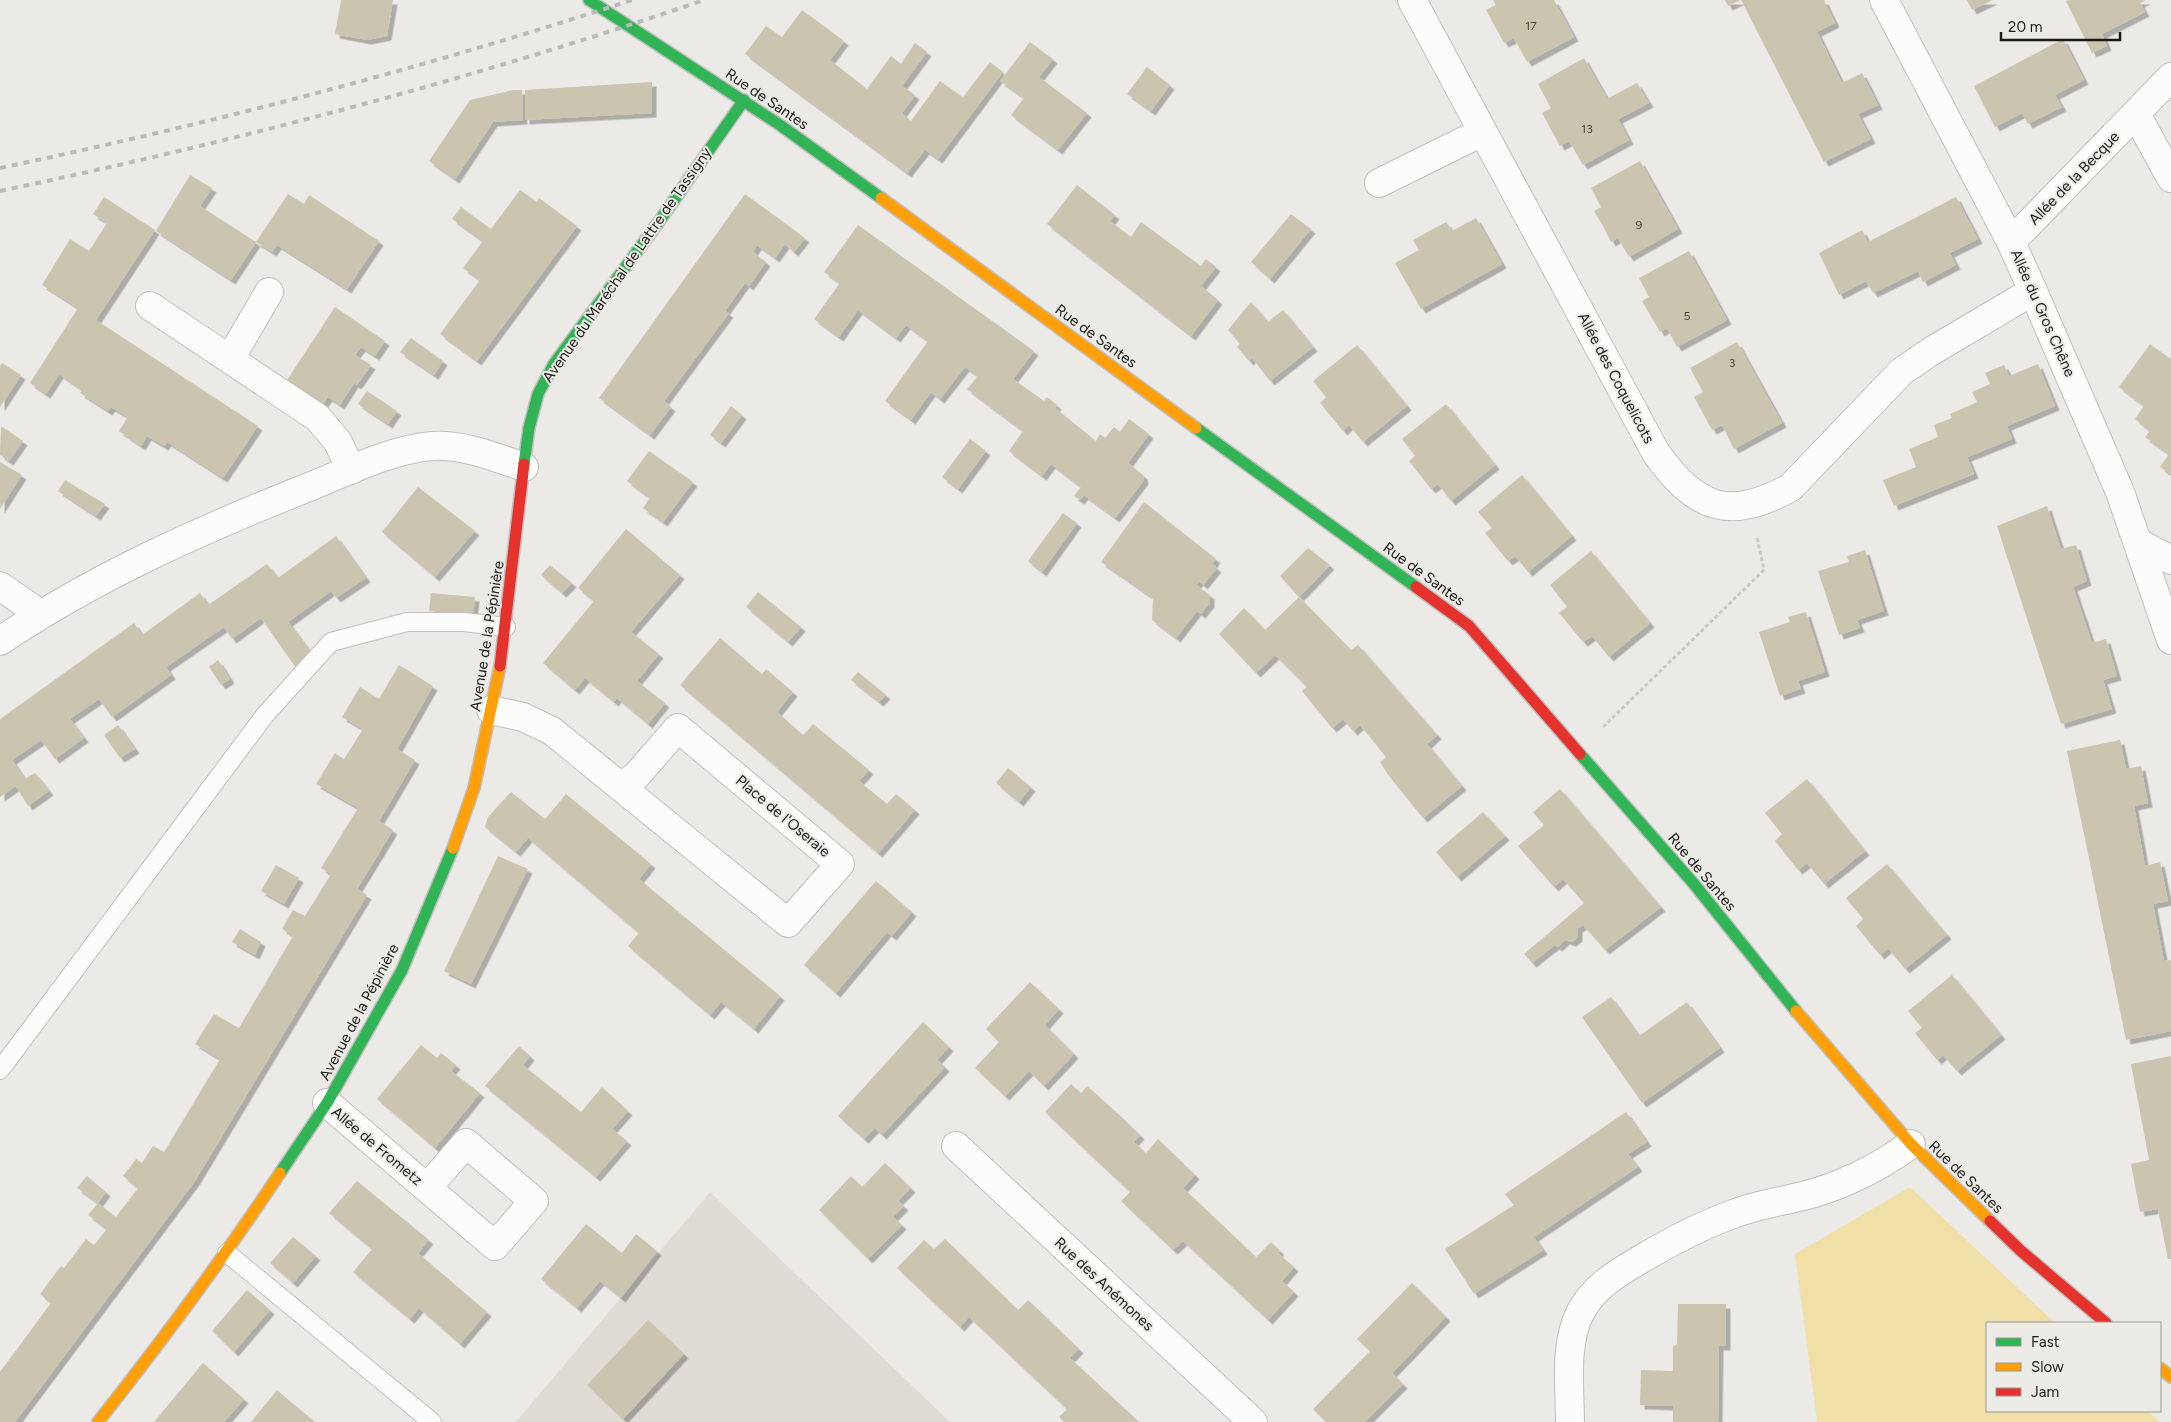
<svg xmlns="http://www.w3.org/2000/svg" width="2171" height="1422" viewBox="0 0 2171 1422" font-family="Figtree,sans-serif">
	<style>
		.built { fill: #dedcd4 }
		.green { fill: #f0e0a8 }
		.building { fill: #cbc5af; filter: url(#shadow) }
		.lines { fill: none; stroke-linecap: round; stroke-linejoin: round }
		.lane-casing { stroke: #c0bfbd; stroke-width: 20 }
		.street-casing { stroke: #c0bfbd; stroke-width: 30 }
		.fast-casing { stroke: #c0bfbd; stroke-width: 14 }
		.slow-casing { stroke: #c0bfbd; stroke-width: 14 }
		.jam-casing { stroke: #c0bfbd; stroke-width: 14 }
		.path { stroke: #c8c8c7; stroke-width: 3; stroke-dasharray: 4 2.5; stroke-linecap: butt }
		.lane { stroke: #fcfcfb; stroke-width: 18 }
		.street { stroke: #fcfcfb; stroke-width: 28 }
		.fast { stroke: #30b455; stroke-width: 11 }
		.slow { stroke: #ff9f0a; stroke-width: 11 }
		.jam { stroke: #e5322d; stroke-width: 11 }
		.rail { stroke: #babab8; stroke-width: 4; stroke-dasharray: 6 6; stroke-linecap: butt }
		.labels { text-anchor: middle; stroke-width: 4; stroke-linejoin: round; paint-order: stroke }
		.number-label { font-size: 12px; fill: #46443d }
		.street-label { font-size: 15px; fill: #191917; stroke: #ecebe6 }
	</style>
	<defs>
		<filter id="shadow"><feDropShadow dx="4.5" dy="4.5" stdDeviation="0" flood-color="#0004"/></filter>
	</defs>
	<rect width="100%" height="100%" fill="#ebeae7"/>
	<path class="built" d="M710,1192L950,1422H516Z"/>
	<path class="green" d="M1910,1187L2055,1323H1987V1411H2148L2160,1422H1817L1795,1254Z"/>
	<g class="building">
		<path d="M341,0H393L387,36L367,40L335,34Z"/>
		<path d="M1493,0H1554L1574,37L1527,62L1514,38L1504,43L1486,10L1496,5Z"/>
		<path d="M1725,0H1824L1835,23L1817,32L1842,83L1862,73L1878,105L1858,114L1871,139L1824,162L1741,0L1728,6Z"/>
		<path d="M1967,0H1993L1972,10Z"/>
		<path d="M2069,0H2146L2140,3L2145,12L2102,34L2107,46L2092,53L2066,1Z"/>
		<path d="M802,10L844,41L830,60L867,89L891,56L901,64L915,43L927,52L902,86L915,95L902,113L911,121L940,81L963,97L990,62L1003,72L938,159L925,150L907,173L745,54L766,26L782,37Z"/>
		<path d="M2063,39L2084,80L2055,95L2062,107L2028,124L2022,113L1995,127L1974,86Z"/>
		<path d="M1030,42L1053,59L1039,77L1087,113L1058,150L1011,115L1024,98L1000,81Z"/>
		<path d="M1584,58L1607,99L1637,83L1649,103L1618,119L1629,140L1583,165L1569,141L1560,146L1542,113L1551,108L1538,84Z"/>
		<path d="M1147,67L1170,85L1151,111L1127,94Z"/>
		<path d="M652,82V113L525,120V90Z"/>
		<path d="M513,90H522L523,120L493,122L455,179L429,161L470,100Z"/>
		<path d="M1640,161L1678,229L1629,257L1618,238L1611,242L1603,226L1594,211L1601,207L1591,188Z"/>
		<path d="M190,175L212,188L200,206L256,242L288,194L304,204L309,195L379,241L347,289L277,245L272,252L256,242L231,280L156,231Z"/>
		<path d="M1077,185L1115,215L1110,221L1131,237L1141,222L1201,266L1206,259L1216,267L1201,286L1218,300L1191,336L1047,224Z"/>
		<path d="M520,190L537,202L539,198L577,226L477,361L440,334L480,280L463,268L483,241L452,219L461,207L491,229Z"/>
		<path d="M745,194L805,238L794,252L785,244L775,258L757,245L753,252L766,262L749,286L745,283L725,311L729,313L664,401L671,407L650,435L599,398Z"/>
		<path d="M104,197L155,230L96,320L258,426L223,478L167,442L164,446L147,436L141,446L119,431L128,417L111,407L108,411L80,393L82,390L59,374L46,394L30,383L78,308L42,285L70,239L89,251L107,223L93,214Z"/>
		<path d="M1956,197L1978,239L1950,253L1956,265L1923,282L1918,271L1873,293L1866,281L1839,295L1819,253L1862,230L1868,242Z"/>
		<path d="M1291,214L1311,229L1270,279L1251,262Z"/>
		<path d="M1476,218L1502,264L1421,309L1395,263L1419,250L1413,240L1446,222L1452,231Z"/>
		<path d="M858,225L1034,351L1013,379L1044,401L1047,397L1057,405L1055,408L1096,441L1100,434L1105,438L1114,427L1120,432L1129,419L1149,434L1128,463L1143,475L1144,480L1115,518L1084,495L1080,500L1074,496L1081,487L1051,464L1042,476L1009,451L1023,431L967,389L978,376L965,367L940,399L931,392L911,420L885,401L928,341L906,325L896,338L858,310L839,337L814,319L840,283L824,272Z"/>
		<path d="M1689,251L1727,320L1677,347L1667,328L1660,332L1642,301L1649,297L1639,278Z"/>
		<path d="M1251,302L1268,322L1283,310L1313,347L1270,381L1252,358L1249,361L1237,347L1240,344L1228,330Z"/>
		<path d="M335,307L385,341L375,356L361,347L355,355L371,365L357,385L354,383L340,405L328,397L323,404L287,380Z"/>
		<path d="M411,338L443,361L434,375L400,352Z"/>
		<path d="M1737,342L1782,423L1734,449L1722,425L1712,430L1694,397L1703,392L1690,368Z"/>
		<path d="M2150,344L2171,359V474L2160,467L2169,454L2145,437L2150,431L2135,419L2144,406L2119,387Z"/>
		<path d="M1357,345L1407,406L1363,442L1349,425L1343,431L1320,403L1326,397L1313,381Z"/>
		<path d="M2,363L21,375L0,407V367Z"/>
		<path d="M2038,364L2055,406L2007,426L2012,439L1967,457L1974,474L1894,506L1883,480L1916,467L1909,449L1938,437L1934,425L1952,418L1950,414L1977,402L1972,392L1990,384L1985,373L2004,365L2009,376Z"/>
		<path d="M367,391L397,411L388,424L358,404Z"/>
		<path d="M1446,404L1495,465L1451,501L1438,484L1431,489L1409,461L1415,456L1402,439Z"/>
		<path d="M731,406L742,415L721,443L710,435Z"/>
		<path d="M1,426L23,441L9,461L0,455Z"/>
		<path d="M970,439L986,451L958,489L942,477Z"/>
		<path d="M649,451L693,482L663,522L643,508L650,498L627,481Z"/>
		<path d="M0,462L22,475L0,509Z"/>
		<path d="M1522,475L1572,536L1528,572L1515,556L1508,561L1485,533L1492,528L1478,512Z"/>
		<path d="M65,480L105,504L96,516L58,491Z"/>
		<path d="M418,487L475,531L435,577L382,532Z"/>
		<path d="M1144,502L1216,559L1212,564L1217,568L1203,585L1199,581L1196,585L1210,595V603L1201,614L1197,611L1176,638L1152,620L1153,598L1101,562Z"/>
		<path d="M2047,506L2061,549L2076,545L2087,581L2073,587L2092,643L2106,639L2117,676L2103,680L2112,709L2061,724L1997,526Z"/>
		<path d="M1063,513L1077,523L1042,572L1028,561Z"/>
		<path d="M626,529L680,575L631,632L659,654L637,681L665,703L648,724L617,698L614,702L585,678L575,690L543,663L594,601L578,588Z"/>
		<path d="M336,536L366,578L336,598L331,591L288,622L314,656L298,671L261,618L232,639L224,627L166,667L171,675L112,717L99,699L70,719L84,738L55,759L41,740L12,760L25,779L35,773L49,791L28,806L16,786L0,797V719L134,623L142,635L200,593L208,605L267,564L278,578Z"/>
		<path d="M1308,548L1330,565L1299,597L1280,576Z"/>
		<path d="M1865,550L1884,611L1857,620L1860,628L1839,635L1818,571L1849,562L1847,556Z"/>
		<path d="M1591,551L1650,623L1609,657L1592,636L1583,642L1559,613L1567,607L1550,585Z"/>
		<path d="M550,565L572,583L562,593L541,575Z"/>
		<path d="M758,592L801,627L788,642L746,607Z"/>
		<path d="M431,593L475,597L473,615L429,611Z"/>
		<path d="M1299,597L1351,650L1358,645L1437,735L1427,744L1462,786L1423,818L1389,776L1380,762L1386,757L1360,725L1353,731L1343,719L1332,728L1302,691L1307,687L1275,655L1256,673L1219,634L1244,608L1265,630Z"/>
		<path d="M1806,612L1825,672L1798,681L1801,689L1780,696L1759,632L1790,622L1788,617Z"/>
		<path d="M720,638L762,674L766,669L793,692L777,712L803,735L813,724L869,770L859,781L887,804L896,794L915,810L878,853L680,685Z"/>
		<path d="M218,660L230,679L221,685L209,667Z"/>
		<path d="M399,665L433,686L397,749L415,760L379,821L393,830L357,889L367,895L195,1181L15,1422H0V1372L51,1303L40,1294L61,1266L64,1268L86,1239L94,1245L107,1229L88,1215L98,1203L77,1188L87,1176L106,1192L98,1203L116,1217L138,1188L123,1176L136,1159L142,1163L153,1146L164,1152L220,1059L195,1044L214,1014L239,1028L293,936L282,929L293,910L305,916L331,874L321,868L358,808L316,784L335,753L344,759L363,729L342,717L360,687L379,699Z"/>
		<path d="M858,672L886,695L879,702L851,680Z"/>
		<path d="M118,725L135,749L120,758L104,735Z"/>
		<path d="M2120,740L2126,769L2141,766L2148,803L2134,806L2145,866L2160,862L2168,901L2153,904L2164,961L2171,960V1031L2126,1040L2067,751Z"/>
		<path d="M1008,768L1031,787L1019,802L996,783Z"/>
		<path d="M1807,779L1865,851L1824,884L1807,863L1798,870L1775,841L1782,834L1765,813Z"/>
		<path d="M1560,789L1661,907L1605,950L1583,925L1578,928V937L1572,942L1565,940L1558,947L1555,945L1532,963L1524,954L1584,903L1563,879L1554,887L1518,846L1544,825L1533,812Z"/>
		<path d="M511,792L545,819L566,794L651,864L639,879L780,996L754,1029L721,1002L710,1015L628,946L639,933L528,838L516,852L485,827L488,817Z"/>
		<path d="M1483,812L1505,836L1457,877L1436,852Z"/>
		<path d="M498,856L528,869L471,984L444,971Z"/>
		<path d="M1887,864L1947,935L1905,969L1888,948L1880,955L1856,926L1863,919L1846,898Z"/>
		<path d="M276,865L299,878L284,904L261,891Z"/>
		<path d="M876,881L912,912L892,936L887,932L836,993L804,965Z"/>
		<path d="M240,929L261,942L255,955L232,942Z"/>
		<path d="M1952,975L2001,1035L1957,1071L1943,1055L1937,1060L1915,1033L1922,1028L1908,1011Z"/>
		<path d="M1030,982L1059,1009L1045,1025L1074,1054L1044,1086L1029,1071L1005,1096L975,1068L999,1042L986,1029Z"/>
		<path d="M1611,997L1639,1036L1687,1002L1720,1048L1642,1103L1582,1017Z"/>
		<path d="M923,1022L949,1047L937,1060L945,1067L882,1135L875,1128L864,1139L838,1116Z"/>
		<path d="M421,1045L437,1058L441,1053L456,1065L451,1071L480,1093L435,1148L377,1099Z"/>
		<path d="M519,1046L530,1056L523,1065L581,1112L602,1087L628,1111L612,1129L627,1141L596,1177L485,1086Z"/>
		<path d="M2171,1056V1259H2168L2158,1209L2140,1212L2131,1164L2149,1160L2131,1064Z"/>
		<path d="M1071,1084L1081,1093L1087,1086L1115,1111L1140,1135L1134,1142L1146,1153L1158,1139L1195,1175L1183,1188L1256,1257L1271,1242L1280,1251L1278,1253L1294,1267L1282,1281L1294,1292L1268,1320L1183,1241L1173,1250L1121,1201L1130,1192L1045,1112Z"/>
		<path d="M1626,1112L1647,1142L1628,1154L1638,1167L1534,1237L1543,1250L1474,1294L1445,1249L1514,1205L1505,1194Z"/>
		<path d="M885,1163L911,1188L898,1201L904,1206L893,1217L902,1225L868,1259L819,1210L851,1176L862,1187Z"/>
		<path d="M357,1181L429,1240L418,1253L487,1312L460,1344L419,1308L410,1319L353,1272L372,1249L329,1213Z"/>
		<path d="M586,1224L622,1253L636,1234L657,1251L621,1298L600,1281L577,1308L541,1279Z"/>
		<path d="M293,1237L316,1256L293,1283L270,1263Z"/>
		<path d="M945,1239L1018,1310L1028,1300L1079,1349L1070,1358L1139,1422H1064L1059,1417L1067,1409L969,1317L960,1327L897,1268L924,1240L934,1249Z"/>
		<path d="M1412,1283L1446,1317L1392,1373L1403,1384L1365,1422H1326L1313,1409L1370,1351L1357,1339Z"/>
		<path d="M247,1290L270,1310L234,1352L212,1331Z"/>
		<path d="M1678,1304H1726V1346H1719L1718,1422H1673V1406L1640,1405L1641,1370L1673,1371V1346L1677,1345Z"/>
		<path d="M648,1320L684,1354L623,1419L587,1385Z"/>
		<path d="M203,1363L244,1399L224,1422H154Z"/>
		<path d="M277,1390L291,1402L315,1422H251Z"/>
	</g>
	<g class="lines">
		<g class="lane-casing">
			<g id="lane">
				<path d="M0,1070L265,715L331,642L407,622H464L506,627"/>
				<path d="M227,1253L432,1422"/>
			</g>
		</g>
		<g class="street-casing">
			<g id="street">
				<path d="M1412,0L1656,453C1696,509 1730,522 1791,487L1901,372L1930,352L2033,291"/>
				<path d="M1884,0L2011,242L2033,291L2120,492L2171,640"/>
				<path d="M2136,114L2171,178"/>
				<path d="M1379,183L1482,132"/>
				<path d="M2011,242L2171,77"/>
				<path d="M150,306L318,418L338,442L351,470"/>
				<path d="M230,359L269,292"/>
				<path d="M2139,543L2171,560"/>
				<path d="M0,586L40,614"/>
				<path d="M0,641C98,575 205,528 314,485C350,470 394,449 432,446C464,444 494,457 524,467"/>
				<path d="M491,710L523,717L552,731L788,923L840,864L678,728L636,776L622,786"/>
				<path d="M327,1103L495,1246L534,1201L466,1143L427,1188"/>
				<path d="M956,1146L1253,1422"/>
				<path d="M1570,1422C1570,1388 1564,1345 1580,1313C1593,1288 1614,1275 1638,1261C1668,1243 1700,1226 1733,1214C1754,1206 1777,1202 1799,1197C1838,1188 1879,1168 1911,1144"/>
			</g>
		</g>
		<g class="fast-casing">
			<g id="fast">
				<path d="M589,0L780,125L881,198"/>
				<path d="M1196,428L1416,587"/>
				<path d="M524,464L529,428L538,394L554,364L658,223L744,100"/>
				<path d="M1580,754L1694,884L1796,1011"/>
				<path d="M280,1173L327,1103L402,970L453,848"/>
			</g>
		</g>
		<g class="slow-casing">
			<g id="slow">
				<path d="M881,198L1196,428"/>
				<path d="M453,848L474,788L500,666"/>
				<path d="M1796,1011L1911,1144L1990,1221"/>
				<path d="M2160,1368L2171,1377"/>
				<path d="M98,1422C162,1341 223,1259 280,1173"/>
			</g>
		</g>
		<g class="jam-casing">
			<g id="jam">
				<path d="M1416,587L1469,626L1580,754"/>
				<path d="M500,666L524,464"/>
				<path d="M1990,1221L2021,1251L2106,1323"/>
			</g>
		</g>
		<path class="path" d="M1603,727L1764,570L1757,537"/>
		<use href="#lane" class="lane"/>
		<use href="#street" class="street"/>
		<use href="#fast" class="fast"/>
		<use href="#slow" class="slow"/>
		<use href="#jam" class="jam"/>
		<g class="rail">
			<path d="M0,168C214,123 424,68 632,0"/>
			<path d="M0,191C238,141 474,79 704,0"/>
		</g>
	</g>
	<g class="labels">
		<g class="number-label">
			<text x="1531" y="30">17</text>
			<text x="1587" y="133">13</text>
			<text x="1639" y="229">9</text>
			<text x="1687" y="320">5</text>
			<text x="1732" y="367">3</text>
		</g>
		<g class="street-label">
			<text transform="translate(767 99) rotate(34)" y="5">Rue de Santes</text>
			<text transform="translate(2074 178) rotate(-46)" y="5">Allée de la Becque</text>
			<text transform="translate(627 265) rotate(-55)" y="5">Avenue du Maréchal de Lattre de Tassigny</text>
			<text transform="translate(2043 313) rotate(66)" y="5">Allée du Gros Chêne</text>
			<text transform="translate(1096 336) rotate(36)" y="5">Rue de Santes</text>
			<text transform="translate(1616 378) rotate(62)" y="5">Allée des Coquelicots</text>
			<text transform="translate(1424 574) rotate(36)" y="5">Rue de Santes</text>
			<text transform="translate(487 636) rotate(-81)" y="5">Avenue de la Pépinière</text>
			<text transform="translate(783 816) rotate(40)" y="5">Place de l'Oseraie</text>
			<text transform="translate(1702 872) rotate(50)" y="5">Rue de Santes</text>
			<text transform="translate(359 1012) rotate(-62)" y="5">Avenue de la Pépinière</text>
			<text transform="translate(377 1146) rotate(40)" y="5">Allée de Frometz</text>
			<text transform="translate(1966 1177) rotate(44)" y="5">Rue de Santes</text>
			<text transform="translate(1104 1284) rotate(43)" y="5">Rue des Anémones</text>
		</g>
	</g>
	<rect x="1986" y="1322" width="175" height="90" fill="#ecebe6" stroke="#989793"/>
	<rect x="1996" y="1338" width="25" height="8" fill="#30b455" stroke="#989793"/>
	<text x="2031" y="1347" font-size="15" fill="#191917">Fast</text>
	<rect x="1996" y="1363" width="25" height="8" fill="#ff9f0a" stroke="#989793"/>
	<text x="2031" y="1372" font-size="15" fill="#191917">Slow</text>
	<rect x="1996" y="1388" width="25" height="8" fill="#e5322d" stroke="#989793"/>
	<text x="2031" y="1397" font-size="15" fill="#191917">Jam</text>
	<path d="M2001 32v8h119v-8" fill="none" stroke="#191917" stroke-width="2.5"/>
	<text x="2008" y="32" font-size="15" fill="#191917" stroke="#ecebe6" stroke-width="4" paint-order="stroke">20 m</text>
</svg>
